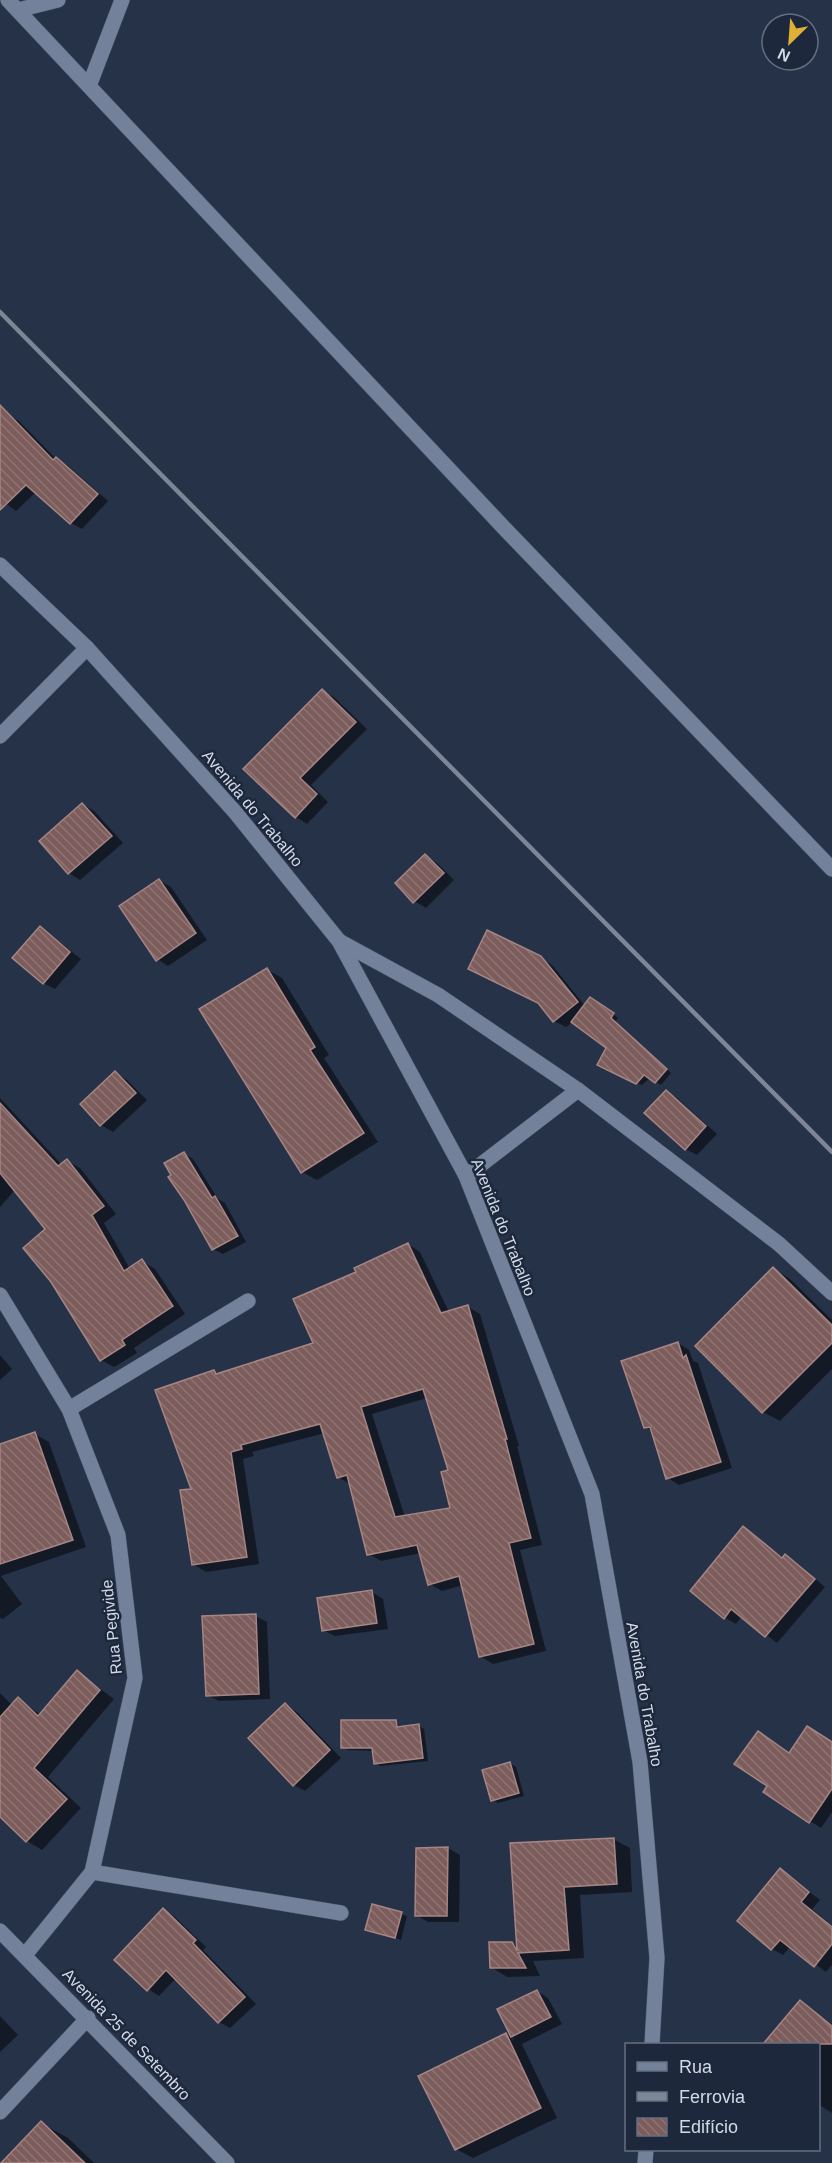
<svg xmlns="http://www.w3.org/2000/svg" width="832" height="2163" viewBox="0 0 832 2163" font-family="Helvetica,sans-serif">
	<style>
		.shadow { fill: #0007; fill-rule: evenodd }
		.building { fill: url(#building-back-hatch); stroke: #a78584; stroke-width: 1.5; fill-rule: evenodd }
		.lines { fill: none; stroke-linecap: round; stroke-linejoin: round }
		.minor-casing { stroke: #464f61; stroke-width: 16 }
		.minor { stroke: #73819a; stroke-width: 15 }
		.rail { stroke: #7c8697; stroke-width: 4.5 }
		.labels { text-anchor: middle; stroke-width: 5; stroke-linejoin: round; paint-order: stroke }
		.street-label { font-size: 16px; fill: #d2d9e7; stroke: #1d283c }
	</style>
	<defs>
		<pattern id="building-back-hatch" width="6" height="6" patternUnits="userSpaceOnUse" patternTransform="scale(1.5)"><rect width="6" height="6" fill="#7c5d5c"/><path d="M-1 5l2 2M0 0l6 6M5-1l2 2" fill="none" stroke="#8e7473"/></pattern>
	</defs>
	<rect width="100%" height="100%" fill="#263247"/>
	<g class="shadow">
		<path d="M8,415L19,421L56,459L67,465L108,501L82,529L71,523L36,492L16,511L0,499V423Z"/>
		<path d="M322,691L334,697L367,729L311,785L328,802L307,824L296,817L245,769Z"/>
		<path d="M83,804L94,811L123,843L80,880L69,873L41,841Z"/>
		<path d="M425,856L437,863L454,880L426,908L414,901Z"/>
		<path d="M159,880L171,887L207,940L168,966L157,959Z"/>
		<path d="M41,928L81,959L55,989L43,983Z"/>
		<path d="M540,958L552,965L585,1006L596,1002L618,1018L615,1022L671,1073L661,1085L650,1078L642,1085L604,1068L608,1047L573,1022L566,1027L554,1021Z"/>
		<path d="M267,970L282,978L329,1055L324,1058L378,1142L317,1180L302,1172Z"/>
		<path d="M116,1073L127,1080L147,1100L113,1132L101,1125L82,1104Z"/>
		<path d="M666,1092L677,1098L717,1134L697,1155L686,1149Z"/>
		<path d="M0,1098L62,1165L67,1161L80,1168L116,1214L104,1223L130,1269L142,1261L155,1269L185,1314L134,1348L137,1353L114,1367L101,1360L47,1230L15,1190L0,1207Z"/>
		<path d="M184,1153L193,1159L218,1199L225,1203L246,1242L223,1254L213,1249Z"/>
		<path d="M408,1244L420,1252L449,1312L467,1306L480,1314L519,1446H517L542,1545L520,1550L546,1651L493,1664L480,1656L463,1585L442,1591L430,1584L421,1553L381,1561L369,1554L351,1485L338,1477L325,1433L252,1452L254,1456L243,1459L259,1564L206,1572L193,1564V1490L214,1371L220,1375L315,1344L358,1273ZM427,1398L450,1471L452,1509L405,1517L372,1414Z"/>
		<path d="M774,1269L790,1279L832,1320V1369L780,1421L763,1412Z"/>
		<path d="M678,1343L689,1350L693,1361L698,1363L732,1468L679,1485L668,1478L653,1432L646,1427Z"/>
		<path d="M0,1355L12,1369L0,1380Z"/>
		<path d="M35,1434L49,1442L86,1547L1,1576L22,1604L3,1619L0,1618V1446Z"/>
		<path d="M743,1528L784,1558L785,1556L797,1563L825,1587L777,1643L742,1616L736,1624L724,1617Z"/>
		<path d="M372,1592L383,1599L388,1629L335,1636L323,1630Z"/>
		<path d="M255,1616L267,1622L270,1699L219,1701L207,1695Z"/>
		<path d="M77,1672L114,1699L48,1777L81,1808L42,1850L27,1841L0,1815V1693L12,1705L18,1699L41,1715Z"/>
		<path d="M285,1705L297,1712L341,1758L305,1791L294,1785Z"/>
		<path d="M395,1721L401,1728L419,1726L424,1729L428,1761L381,1766L375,1763L374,1751L348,1750L343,1747Z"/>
		<path d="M758,1733L790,1754L832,1743V1812L821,1828L765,1792L769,1786Z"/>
		<path d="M510,1763L516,1767L524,1796L498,1803L492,1800Z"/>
		<path d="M613,1839L630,1848L632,1892L580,1895L584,1958L533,1961L540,1976L507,1977L491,1967L512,1943L518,1947L512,1845Z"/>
		<path d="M448,1848L460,1855L459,1922H428L416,1915L417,1850Z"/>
		<path d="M780,1870L820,1900L812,1909L832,1926V1965L826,1972L791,1946L783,1955L772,1949Z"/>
		<path d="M373,1906L407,1916L401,1940L367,1929Z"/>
		<path d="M164,1910L175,1917L206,1947L203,1950L256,2004L230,2028L219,2022L176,1978L159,1996L148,1989Z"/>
		<path d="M537,1991L548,1998L562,2024L522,2044L557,2118L473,2158L456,2149L506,2035L514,2040L499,2010Z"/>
		<path d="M800,2002L832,2024V2113L818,2104V2044H765Z"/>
		<path d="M0,2016L18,2035L0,2052Z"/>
		<path d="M41,2123L68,2138L94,2163H3Z"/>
	</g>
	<g class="building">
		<path d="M0,405L53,460L56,457L98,494L70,524L26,485L0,510Z"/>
		<path d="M322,689L356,722L300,778L317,794L295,818L243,769Z"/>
		<path d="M82,803L112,836L68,874L39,841Z"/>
		<path d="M425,854L444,873L413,903L395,883Z"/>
		<path d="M159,879L196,933L156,961L119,906Z"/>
		<path d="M40,926L70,952L43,984L12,958Z"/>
		<path d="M487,930L541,956L578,1002L553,1022L538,1003L468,969Z"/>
		<path d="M267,968L315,1047L310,1050L364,1133L301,1173L199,1009Z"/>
		<path d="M590,997L614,1013L611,1018L667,1069L655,1083L644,1075L636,1084L597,1065L606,1048L571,1022Z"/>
		<path d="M115,1071L136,1093L100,1126L80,1104Z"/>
		<path d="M666,1090L706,1126L685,1150L644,1113Z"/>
		<path d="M0,1103L58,1166L67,1159L104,1206L92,1215L124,1271L142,1259L173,1306L122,1340L125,1345L100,1361L51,1282L23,1248L45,1229L0,1173Z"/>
		<path d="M184,1152L212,1198L215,1196L238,1236L212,1250L184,1200L168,1177L171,1175L164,1163Z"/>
		<path d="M408,1243L441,1313L468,1305L507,1439H505L531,1538L509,1543L534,1644L479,1657L459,1576L428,1585L417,1545L367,1555L347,1475L337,1478L320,1424L241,1445L242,1449L231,1452L247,1557L192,1565L180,1490L191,1489L155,1390L214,1370L216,1374L313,1343L293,1299L356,1272L354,1268ZM423,1389L448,1470L441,1472L450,1508L395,1517L361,1407Z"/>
		<path d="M773,1267L832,1325V1343L762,1413L695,1346Z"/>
		<path d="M678,1342L683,1358L686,1355L721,1462L666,1479L650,1427L644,1428L621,1361Z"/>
		<path d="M35,1432L73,1540L0,1564V1444Z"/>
		<path d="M743,1526L782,1558L785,1554L815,1579L765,1637L731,1609L724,1619L690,1591Z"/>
		<path d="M372,1590L377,1623L322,1631L317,1598Z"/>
		<path d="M256,1614L259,1694L206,1696L202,1616Z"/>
		<path d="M77,1670L100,1690L34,1768L67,1799L26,1842L0,1817V1717L18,1697L38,1716Z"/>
		<path d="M285,1703L330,1750L293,1786L248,1738Z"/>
		<path d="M341,1720H396L397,1727L419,1724L423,1758L374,1764L372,1748H341Z"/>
		<path d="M807,1726L832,1742V1789L809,1823L763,1792L767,1786L734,1764L758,1731L789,1753Z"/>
		<path d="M510,1762L519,1793L491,1801L482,1770Z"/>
		<path d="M614,1838L617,1884L564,1887L569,1950L518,1953L526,1968H490L489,1942H512L517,1951L510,1843Z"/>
		<path d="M448,1847L447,1916H415L416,1848Z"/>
		<path d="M780,1868L809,1892L801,1902L832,1927V1944L814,1967L780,1940L771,1950L737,1921Z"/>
		<path d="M372,1904L402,1912L395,1938L365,1930Z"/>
		<path d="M163,1908L196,1940L193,1943L245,1997L218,2023L166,1970L147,1991L114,1960Z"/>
		<path d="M537,1990L551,2017L511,2037L497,2009Z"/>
		<path d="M800,2000L832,2026V2044H763Z"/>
		<path d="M506,2033L541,2108L455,2150L418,2076Z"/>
		<path d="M41,2121L85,2163H1Z"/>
	</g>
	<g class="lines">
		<g class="minor-casing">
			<g id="minor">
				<path d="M8,0L506,530L832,869"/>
				<path d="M18,10L58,0"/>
				<path d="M89,86L122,0"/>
				<path d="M0,565L87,648L235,812L339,941L466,1176L592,1494L640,1762L657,1958L652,2044"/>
				<path d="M0,736L87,648"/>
				<path d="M339,941L438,995L578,1090L779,1244L832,1293"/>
				<path d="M466,1176L578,1090"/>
				<path d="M0,1295L69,1409L118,1535L135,1678L92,1872L25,1955"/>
				<path d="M69,1409L248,1301"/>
				<path d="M92,1872L341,1913"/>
				<path d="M0,1931L227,2163"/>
				<path d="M0,2112L88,2018"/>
				<path d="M645,2163L646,2150"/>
			</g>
		</g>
		<use href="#minor" class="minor"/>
		<path class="rail" d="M0,312L832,1152"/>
	</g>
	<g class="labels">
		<g class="street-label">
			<text transform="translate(253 808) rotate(50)" y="6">Avenida do Trabalho</text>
			<text transform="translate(504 1227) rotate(68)" y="6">Avenida do Trabalho</text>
			<text transform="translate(111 1627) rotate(-96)" y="6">Rua Pegivide</text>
			<text transform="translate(645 1694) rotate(80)" y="6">Avenida do Trabalho</text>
			<text transform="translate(127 2034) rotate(46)" y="6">Avenida 25 de Setembro</text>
		</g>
	</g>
	<rect x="625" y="2043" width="195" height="108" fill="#1d283c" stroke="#656f80" stroke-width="1.5"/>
	<rect x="637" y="2062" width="30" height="9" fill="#73819a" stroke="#656f80" stroke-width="1.5"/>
	<text x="679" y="2073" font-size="18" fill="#d2d9e7">Rua</text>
	<rect x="637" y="2092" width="30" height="9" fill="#7c8697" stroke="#656f80" stroke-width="1.5"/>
	<text x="679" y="2103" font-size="18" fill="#d2d9e7">Ferrovia</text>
	<rect x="637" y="2118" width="30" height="18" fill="url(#building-back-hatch)" stroke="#656f80" stroke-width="1.5"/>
	<text x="679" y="2133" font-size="18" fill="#d2d9e7">Edifício</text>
	<g transform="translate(790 42) rotate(205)"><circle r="28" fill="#1d283c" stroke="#656f80" stroke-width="1.5"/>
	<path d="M0-4.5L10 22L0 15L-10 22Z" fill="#dfb034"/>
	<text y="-9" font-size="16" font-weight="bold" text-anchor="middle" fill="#d2d9e7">N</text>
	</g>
</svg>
